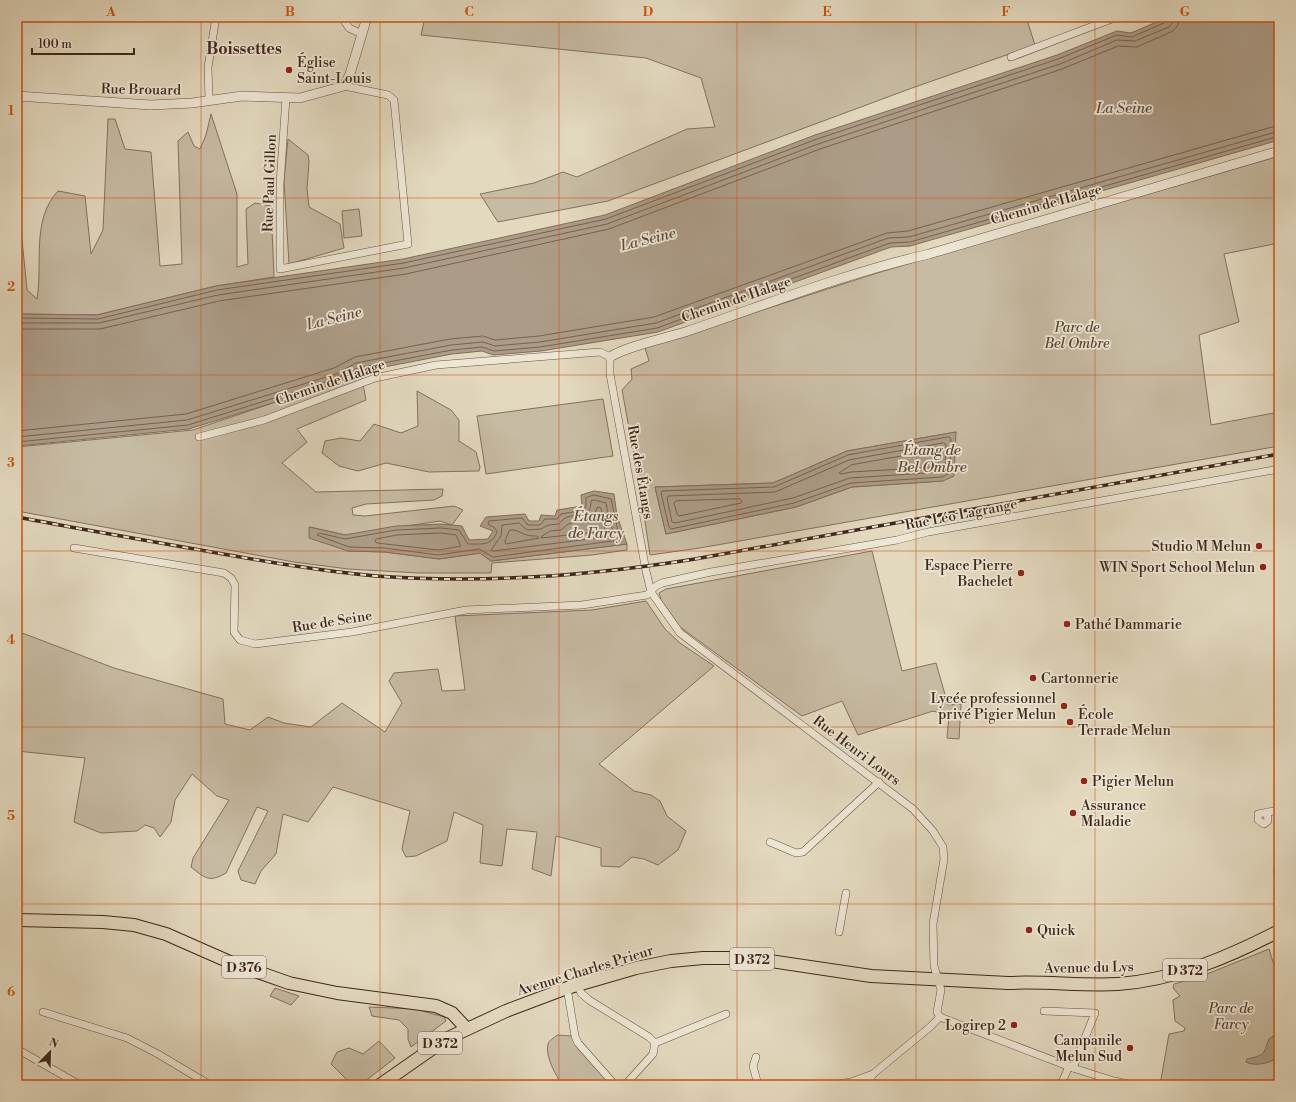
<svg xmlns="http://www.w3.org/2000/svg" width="1296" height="1102" viewBox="0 0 1296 1102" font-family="'Libre Bodoni',serif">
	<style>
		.green { fill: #c7bba3; stroke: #84715f; fill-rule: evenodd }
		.water { fill: #ac9c87; stroke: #816d5c }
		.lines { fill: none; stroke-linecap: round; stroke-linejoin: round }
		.shore { stroke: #766251; stroke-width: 1 }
		.minor-casing { stroke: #695444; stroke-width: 8 }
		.tertiary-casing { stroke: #695444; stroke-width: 10 }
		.primary-casing { stroke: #40271b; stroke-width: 14 }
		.minor { stroke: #ede6d5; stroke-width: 7 }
		.tertiary { stroke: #ede6d5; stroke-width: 9 }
		.primary { stroke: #e3d9bf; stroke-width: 12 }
		.rail-casing { stroke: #40271b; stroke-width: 3.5 }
		.rail { stroke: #ede6d5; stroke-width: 2; stroke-dasharray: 6; stroke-linecap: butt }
		.grid { fill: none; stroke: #cf520e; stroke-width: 1; stroke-opacity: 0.55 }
		.poi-dot { fill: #8f2418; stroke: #ede6d5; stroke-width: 1.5 }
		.labels { text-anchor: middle; stroke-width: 3.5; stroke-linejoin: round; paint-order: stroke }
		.shield { fill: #ede6d5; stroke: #746053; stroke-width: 1 }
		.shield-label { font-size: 13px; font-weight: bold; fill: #40271b }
		.poi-label { font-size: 14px; fill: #40271b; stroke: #ede6d5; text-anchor: start }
		.street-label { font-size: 14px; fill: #40271b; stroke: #ede6d5 }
		.park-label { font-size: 14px; font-style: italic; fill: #5b4536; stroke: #ede6d5 }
		.water-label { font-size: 15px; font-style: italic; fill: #604a3b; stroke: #ede6d5 }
		.quarter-label { font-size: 16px; font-weight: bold; fill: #40271b; stroke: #ede6d5 }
		.neatline { fill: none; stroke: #cf520e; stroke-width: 1.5 }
		.grid-label { font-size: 13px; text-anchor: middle; font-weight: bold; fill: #cf520e }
	</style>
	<rect width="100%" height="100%" fill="#e3d9bf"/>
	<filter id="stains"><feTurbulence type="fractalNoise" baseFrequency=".005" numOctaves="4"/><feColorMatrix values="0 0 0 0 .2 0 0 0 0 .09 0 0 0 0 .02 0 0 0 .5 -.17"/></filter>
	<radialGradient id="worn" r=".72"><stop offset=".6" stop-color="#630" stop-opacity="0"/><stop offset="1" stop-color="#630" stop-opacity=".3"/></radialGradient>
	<g class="green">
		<path d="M425,17H1026L1035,45L912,88L608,201L498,222L480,194L534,183L563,172L577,177L687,129L715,127L701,78L646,58L421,35Z"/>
		<path d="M211,114L237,194V267L248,264L246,209L255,203L271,206L274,277L216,286L97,315L17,314V238L22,239L27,290L37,299C43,263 31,220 58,191L85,196L91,254L103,230L108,119H115L125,149L151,152L160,266L182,264L178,141L188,132L194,146L200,149L206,135Z"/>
		<path d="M288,139L308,155L309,162L307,188L309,207L340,224L344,248L289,264L284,180Z"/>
		<path d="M1279,156V243L1224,254L1239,322L1199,335L1211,425L1279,412V446L700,548L650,555L640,488L622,390L632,379L631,369L649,361L645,348L877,273ZM956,432L943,481L852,487L796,507L666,534L655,487L773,483L847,451Z"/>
		<path d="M359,209L362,236L344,238L342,211Z"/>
		<path d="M361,373L366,400L297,429L307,442L282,463L316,492L443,489L442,496L434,500L366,504L352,508L353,515L365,516L454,506L463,510L452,525L440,521L345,535L310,527L348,551L385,552L439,559L480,553L491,561L627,544V550L592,555L492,563L491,573H418L348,569L294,562L17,511V447L193,430Z"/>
		<path d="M417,391L451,410L459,420V441L476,452L480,467L479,471L429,472L386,463L358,471L339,466L322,453L325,441L341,438L360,441L374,424L401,433L418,426Z"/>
		<path d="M603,399L613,456L486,474L477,416Z"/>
		<path d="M872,551L902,671L936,663L948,705L961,704L959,739L947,738L949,716L933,711L858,735L842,701L802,716L680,627L661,600L659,593L666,589Z"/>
		<path d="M646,601L665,629L680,643L714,666L599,764L634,791L651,795L660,801L667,816L686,831L678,850L658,865L644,859L632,857L620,867L601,866V848L556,836L551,876L532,869L537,832L507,829L502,866L480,863L483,825L454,812L447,841L416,856L406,857L402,849L410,811L333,787L308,822L283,814L276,854L261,871L255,884L241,880L238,871L268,811L257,807L226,873C209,883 205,878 191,867L193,858L229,800L217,796L192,774L175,800L171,822L160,837L154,828L145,825L137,831L101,833L74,822L85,758L17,751V631L114,668L223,699L225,724L250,730L268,717L284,723L311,727L342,703L385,732L402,703L389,681L394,673L438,669L442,691L465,690L455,616L592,610Z"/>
		<path d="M1269,949L1279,981V1085H1160L1169,1034L1184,1031L1185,1028L1175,1021L1173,1000L1180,996L1173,988L1174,984L1202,976Z"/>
		<path d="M275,988L299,996L291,1005L270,996Z"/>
		<path d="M369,1007L416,1009L444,1017L446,1021L411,1047L408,1039V1029L399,1020L372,1016Z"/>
		<path d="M557,1035L572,1036L604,1076L609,1085H562C556,1075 545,1057 548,1044C549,1040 554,1038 557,1035Z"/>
		<path d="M379,1041L395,1058L360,1085H348L349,1082L331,1064L337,1052L349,1048L363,1054Z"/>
	</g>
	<g class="water">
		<path d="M1168,17H1279V140L910,246L891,247L658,332L541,351L493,355L482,351L452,354L358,372L340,382L189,429L17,446V314L97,315L216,286L403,259L605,215L815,135L1057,55L1117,31L1131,33Z"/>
		<path d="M956,432L954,476L943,481L852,487L796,507L666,534L655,487L773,483L847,451Z"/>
		<path d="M594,491L614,494L617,516L627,544L491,561L480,553L439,559L385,552L348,551L309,538V527L345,535L396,526L441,524L462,526L469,540L488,539L493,531L480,526L486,517L525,514L529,521H539L541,515L555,516L557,510L582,506L581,495Z"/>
		<path d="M1273,1036L1279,1037V1057C1271,1063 1255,1067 1246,1062L1247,1059C1265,1055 1263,1055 1269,1039Z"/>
	</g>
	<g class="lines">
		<g class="shore">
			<path d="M17,318L98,319L217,290L404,263L606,219L817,139L1058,59L1117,35L1132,37L1166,22L1168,17"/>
			<path d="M17,323H99L218,295L404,268L607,224L818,144L1060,64L1117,40L1135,41L1169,27L1173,22V17"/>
			<path d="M17,329H100L219,301L406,274L609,229L820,149L1062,69L1118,46L1137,47L1173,31L1178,25L1179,17"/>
			<path d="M17,431L186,414L334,368L355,357L450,339L483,336L495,340L539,336L654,317L887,233L908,231L1279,125"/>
			<path d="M17,437L187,420L336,374L356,363L451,345L483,342L495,346L540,342L656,323L888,238L909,237L1279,131"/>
			<path d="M949,437L951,439L950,473L942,477L851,483L794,503L671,529L669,527L661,493L662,491L774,487L848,455Z"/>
			<path d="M17,442L188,425L338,378L357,368L452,350L482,347L494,351L540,347L657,328L890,243L910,242L1279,136"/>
			<path d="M944,443L946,445L945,470L941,472L850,478L793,498L675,523L672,522L667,498L668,496L775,492L849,460Z"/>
			<path d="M937,450L940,452L938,467L851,472L841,474L839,473L851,465Z"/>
			<path d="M594,495L611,499L620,540L493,557L479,549L438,555L385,548L349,547L317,535L319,533L345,539L396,530L441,528L459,530L468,544C481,544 492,546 497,532L495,528L488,524L489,521L522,518L528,525H540L545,519H557L561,514L584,510L586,506V498Z"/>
			<path d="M740,499L742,501L741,503L679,516L677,514L674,503L676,501Z"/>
			<path d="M595,500L606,503L609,518L614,534L613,536L494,551L491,550L501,536L502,525L519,523L527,530L541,529L548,525L559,524C561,522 562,520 564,519C574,511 591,523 591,501Z"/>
			<path d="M598,507L601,508L605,531L541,538L542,536L550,531L561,530L568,524L589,519L594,515Z"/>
			<path d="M510,530C520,529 523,537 537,536L539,538L506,544L505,541Z"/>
			<path d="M441,533L456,535L461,546L438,550L377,543L375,541L376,539L397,535Z"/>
		</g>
		<g class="minor-casing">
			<g id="minor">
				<path d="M342,17L349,28L362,34"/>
				<path d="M1011,57L1117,17"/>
				<path d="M286,98L280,184V269L408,244L394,100L388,95L344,86"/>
				<path d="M209,100L208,67L216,17"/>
				<path d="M199,437L264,420L375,378L436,365L600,352L610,357V374L646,571L651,592L680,633L913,809L933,831L943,847L944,859L933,924L934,966L941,990L937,1012L940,1017"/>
				<path d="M74,548L224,573L231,578L235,585L234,632L240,640L255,644L352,632L466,610L582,605L647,595L656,586L662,583L711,572L897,540L928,532L1279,469"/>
				<path d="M1267,812L1268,821L1264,824L1258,820V814L1279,810"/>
				<path d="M770,842L796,853L803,852L879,782"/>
				<path d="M1279,868L1277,871L1279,881"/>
				<path d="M839,932L846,893"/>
				<path d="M578,985L581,993L589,1000L649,1037L655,1043L653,1054L625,1085"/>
				<path d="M567,988L575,1036L578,1043L615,1085"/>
				<path d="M1044,1011L1095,1013L1073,1068"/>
				<path d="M43,1012L127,1038L158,1054L210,1085"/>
				<path d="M940,1017L1073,1068L1114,1081L1133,1085"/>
				<path d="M655,1043L726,1014"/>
				<path d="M17,1049L80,1085"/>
				<path d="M756,1057L753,1066L758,1085"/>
				<path d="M831,1085L851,1082L873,1074"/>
				<path d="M867,1085L873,1074L930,1027L940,1017"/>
				<path d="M1061,1085L1069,1066"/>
			</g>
		</g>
		<g class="tertiary-casing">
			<g id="tertiary">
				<path d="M17,96L151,105L192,103L242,96L300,98L344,86L350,74L367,17"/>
				<path d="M610,357C627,346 667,338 688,331C768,304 846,273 929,254L1279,151"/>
			</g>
		</g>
		<g class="primary-casing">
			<g id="primary">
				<path d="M17,920L103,922L134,925L166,934L232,963L289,983L337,993L436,1006L452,1013L466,1028"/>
				<path d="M380,1085L446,1039L506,1011L567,988L636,968L671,961L703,958H750L871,976L1008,983C1045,981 1081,986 1118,984C1175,980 1229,957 1279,931"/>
			</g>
		</g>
		<use href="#minor" class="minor"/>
		<use href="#tertiary" class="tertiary"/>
		<use href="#primary" class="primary"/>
		<g class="rail-casing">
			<path id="rail" d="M17,517C80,529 143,540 206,551C263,561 319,571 376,576C483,584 589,576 695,559L1279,454"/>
		</g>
		<use href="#rail" class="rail"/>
	</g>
	<path class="grid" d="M201,17V1085M380,17V1085M559,17V1085M737,17V1085M916,17V1085M1095,17V1085M17,198H1279M17,375H1279M17,551H1279M17,727H1279M17,904H1279"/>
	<g class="poi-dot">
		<circle cx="289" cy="70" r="4"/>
		<circle cx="1259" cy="546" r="4"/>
		<circle cx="1263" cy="567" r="4"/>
		<circle cx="1021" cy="573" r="4"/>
		<circle cx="1067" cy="624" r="4"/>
		<circle cx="1033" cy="678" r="4"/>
		<circle cx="1064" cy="706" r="4"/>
		<circle cx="1070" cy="722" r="4"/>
		<circle cx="1084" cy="781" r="4"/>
		<circle cx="1073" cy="813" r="4"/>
		<circle cx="1029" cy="930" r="4"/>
		<circle cx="1014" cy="1025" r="4"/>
		<circle cx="1130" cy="1048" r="4"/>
	</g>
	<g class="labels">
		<g class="shield">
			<rect x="730" y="948" width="44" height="22" rx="3"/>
			<rect x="222" y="956" width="44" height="22" rx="3"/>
			<rect x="1163" y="959" width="44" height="22" rx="3"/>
			<rect x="418" y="1032" width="44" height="22" rx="3"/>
		</g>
		<g class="shield-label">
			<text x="752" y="964">D 372</text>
			<text x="244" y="972">D 376</text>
			<text x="1185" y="975">D 372</text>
			<text x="440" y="1048">D 372</text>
		</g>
		<g class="poi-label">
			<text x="297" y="67">Église<tspan x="297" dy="16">Saint-Louis</tspan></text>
			<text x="1251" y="551" text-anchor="end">Studio M Melun</text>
			<text x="1013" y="570" text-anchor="end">Espace Pierre<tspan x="1013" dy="16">Bachelet</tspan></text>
			<text x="1255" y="572" text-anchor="end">WIN Sport School Melun</text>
			<text x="1075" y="629">Pathé Dammarie</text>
			<text x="1041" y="683">Cartonnerie</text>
			<text x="1056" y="703" text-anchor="end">Lycée professionnel<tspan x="1056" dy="16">privé Pigier Melun</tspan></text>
			<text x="1078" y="719">École<tspan x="1078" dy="16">Terrade Melun</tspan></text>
			<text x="1092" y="786">Pigier Melun</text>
			<text x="1081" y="810">Assurance<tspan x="1081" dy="16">Maladie</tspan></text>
			<text x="1037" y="935">Quick</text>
			<text x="1006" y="1030" text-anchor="end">Logirep 2</text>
			<text x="1122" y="1045" text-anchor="end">Campanile<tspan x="1122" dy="16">Melun Sud</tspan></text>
		</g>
		<g class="street-label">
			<text transform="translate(141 89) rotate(1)" y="5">Rue Brouard</text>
			<text transform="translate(269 183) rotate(-88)" y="5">Rue Paul Gillon</text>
			<text transform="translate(1046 204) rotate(-16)" y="5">Chemin de Halage</text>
			<text transform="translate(736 299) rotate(-19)" y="5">Chemin de Halage</text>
			<text transform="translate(330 382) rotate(-19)" y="5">Chemin de Halage</text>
			<text transform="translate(641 472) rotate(80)" y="5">Rue des Étangs</text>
			<text transform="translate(961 514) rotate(-11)" y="5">Rue Léo Lagrange</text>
			<text transform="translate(332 621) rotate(-9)" y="5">Rue de Seine</text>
			<text transform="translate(857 750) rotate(37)" y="5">Rue Henri Lours</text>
			<text transform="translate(1089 967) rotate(-1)" y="5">Avenue du Lys</text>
			<text transform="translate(585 970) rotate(-17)" y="5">Avenue Charles Prieur</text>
		</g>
		<g class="park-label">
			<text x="1077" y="332">Parc de<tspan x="1077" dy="16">Bel Ombre</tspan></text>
			<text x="1231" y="1013">Parc de<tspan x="1231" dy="16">Farcy</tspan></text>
		</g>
		<g class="water-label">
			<text x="1124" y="113">La Seine</text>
			<text transform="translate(648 239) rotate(-14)" y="5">La Seine</text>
			<text transform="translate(334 318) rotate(-14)" y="5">La Seine</text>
			<text x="932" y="455">Étang de<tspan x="932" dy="17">Bel Ombre</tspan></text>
			<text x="596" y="521">Étangs<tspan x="596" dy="17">de Farcy</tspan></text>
		</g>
		<g class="quarter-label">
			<text x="244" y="54">Boissettes</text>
		</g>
	</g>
	<rect width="1296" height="1102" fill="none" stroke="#e3d9bf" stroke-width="44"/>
	<g transform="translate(50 1052) rotate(23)" stroke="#ede6d5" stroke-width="3" paint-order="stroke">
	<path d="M0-3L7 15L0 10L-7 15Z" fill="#40271b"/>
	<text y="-6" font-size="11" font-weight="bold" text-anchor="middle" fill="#40271b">N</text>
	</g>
	<path d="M32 48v6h102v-6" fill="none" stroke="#40271b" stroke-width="2"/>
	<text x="38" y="48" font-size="12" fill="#40271b" stroke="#ede6d5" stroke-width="3" paint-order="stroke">100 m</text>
	<rect x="22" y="22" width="1252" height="1058" class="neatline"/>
	<g class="grid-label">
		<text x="111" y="16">A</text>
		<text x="290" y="16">B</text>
		<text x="469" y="16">C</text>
		<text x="648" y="16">D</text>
		<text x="827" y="16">E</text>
		<text x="1006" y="16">F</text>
		<text x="1185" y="16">G</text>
		<text x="11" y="115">1</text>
		<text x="11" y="291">2</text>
		<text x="11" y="467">3</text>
		<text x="11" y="644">4</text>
		<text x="11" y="820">5</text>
		<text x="11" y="996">6</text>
	</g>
	<rect width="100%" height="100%" filter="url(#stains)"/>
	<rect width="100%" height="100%" fill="url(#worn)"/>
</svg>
